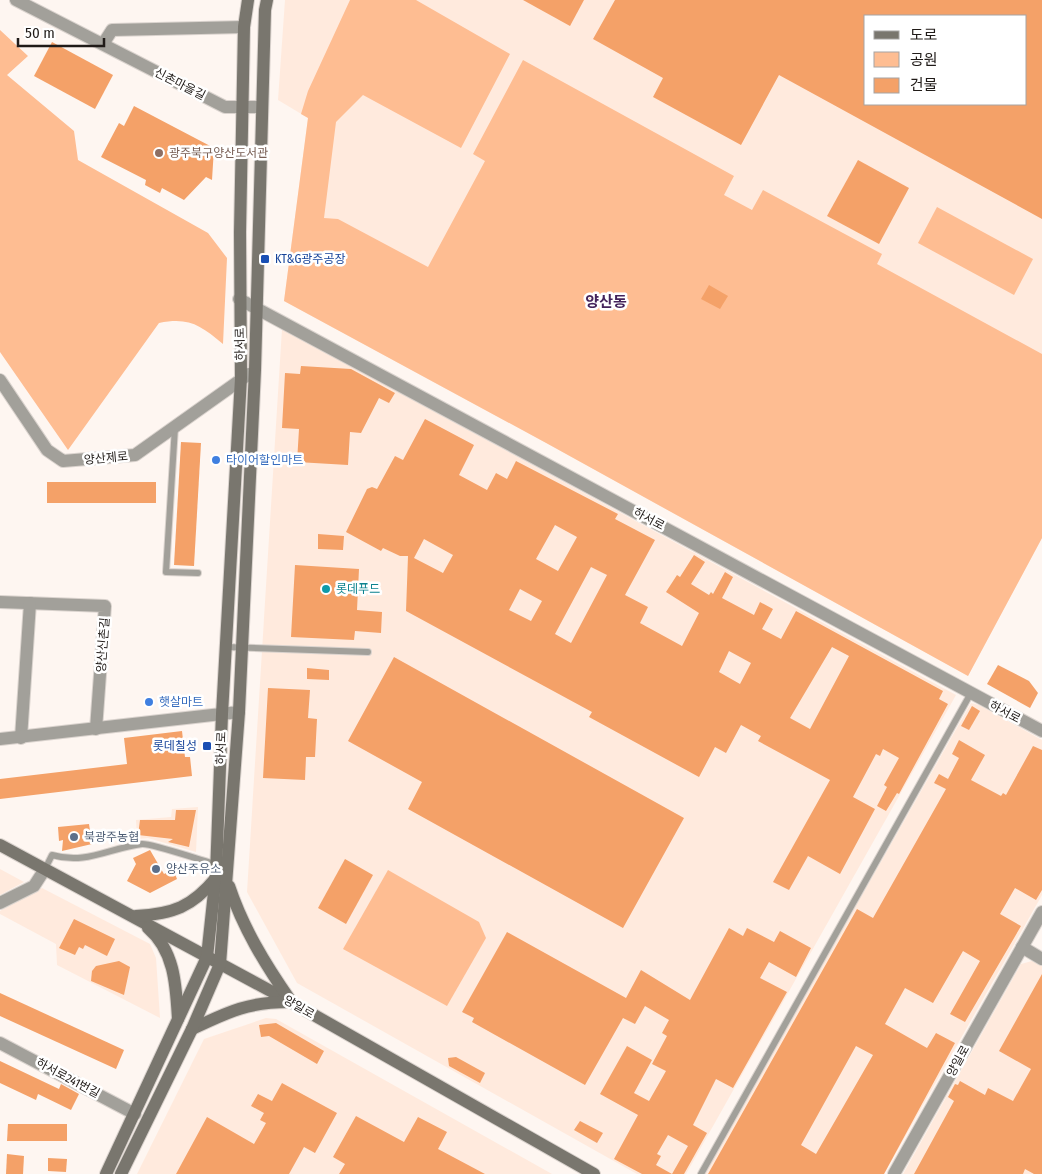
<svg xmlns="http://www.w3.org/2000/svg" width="1042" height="1174" viewBox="0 0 1042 1174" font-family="'Fira Sans Condensed','Noto Sans KR',sans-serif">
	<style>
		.built { fill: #ffeadd; fill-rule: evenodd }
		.green { fill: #febd92 }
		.building { fill: #f4a168; fill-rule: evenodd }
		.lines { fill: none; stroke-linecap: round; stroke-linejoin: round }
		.lane-casing { stroke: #dad3ce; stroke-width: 8 }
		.street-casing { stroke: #dad3ce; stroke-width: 14 }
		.secondary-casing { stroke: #dad3ce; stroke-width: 14 }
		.lane { stroke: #a2a09a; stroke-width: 6 }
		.street { stroke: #a2a09a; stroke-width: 12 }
		.secondary { stroke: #79766e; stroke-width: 12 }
		.education-dot { fill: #8d6e63; stroke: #fff; stroke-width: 2 }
		.transit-dot { fill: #1a4fb4; stroke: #fff; stroke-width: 2 }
		.shop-dot { fill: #3f7fe0; stroke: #fff; stroke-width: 2 }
		.culture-dot { fill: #0f9aa8; stroke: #fff; stroke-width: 2 }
		.service-dot { fill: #5c6f8a; stroke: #fff; stroke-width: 2 }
		.labels { text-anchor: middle; stroke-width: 5; stroke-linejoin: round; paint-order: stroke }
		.street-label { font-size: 12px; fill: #201b18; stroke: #fff }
		.education-label { font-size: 12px; fill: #785e54; stroke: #fff; text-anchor: start }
		.transit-label { font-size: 12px; fill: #164399; stroke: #fff; text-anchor: start }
		.shop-label { font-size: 12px; fill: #366cbe; stroke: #fff; text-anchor: start }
		.culture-label { font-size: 12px; fill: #0d838f; stroke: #fff; text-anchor: start }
		.service-label { font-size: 12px; fill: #4e5e75; stroke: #fff; text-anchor: start }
		.quarter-label { font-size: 15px; font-weight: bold; fill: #44235b; stroke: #fff }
	</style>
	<rect width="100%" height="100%" fill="#fef6f1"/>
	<g class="built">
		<path d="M285,0H1042V538L968,676L548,444L284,301L308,118L278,100ZM866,16H1026V104H866Z"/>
		<path d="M282,329L956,695L686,1174H637L297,983L247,892Z"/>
		<path d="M971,703L979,705L1042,740V895L884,1174H704Z"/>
		<path d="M198,807L196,852L148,838L137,839L136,820L171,817L172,809Z"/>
		<path d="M0,869L24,882L0,895Z"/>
		<path d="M42,888L150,944L156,958L160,1018L57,965L56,944L0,914V911Z"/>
		<path d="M1032,961L1042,966V1174H903L1021,964Z"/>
		<path d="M266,1018L276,1019L552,1174H137L204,1039Z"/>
	</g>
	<g class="green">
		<path d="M350,0H416L510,54L461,148L363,95L336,122L324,218L338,219L428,267L485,161L473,154L523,60L734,176L724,195L752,210L763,190L882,254L877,264L1042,354V538L968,676L548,444L284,301L308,118L301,114L308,91Z"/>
		<path d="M0,30L28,56L7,75L74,131L78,160L208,233L227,258L223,344C200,325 189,317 159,323L68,450L0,352Z"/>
		<path d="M937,207L1033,259L1014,295L918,243Z"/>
		<path d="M388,870L479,922L486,938L447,1006L343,949Z"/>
	</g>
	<g class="building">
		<path d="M523,0H584L570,26Z"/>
		<path d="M615,0H1042V219L779,75L741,145L653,97L663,78L593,39ZM866,16H1026V104H866Z"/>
		<path d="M52,42L113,75L95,109L34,76Z"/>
		<path d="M134,106L214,148L212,180L206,177L184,200L162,188L160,193L145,185L146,180L101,157L119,123L124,126Z"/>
		<path d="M858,160L909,188L879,244L827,216Z"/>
		<path d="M709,285L728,296L720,309L701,299Z"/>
		<path d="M301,366L351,369L395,393L389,403L379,398L361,433L350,432L348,465L297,462L299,429L282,428L285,373L300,374Z"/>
		<path d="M425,419L474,445L459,475L487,490L496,473L507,479L516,461L618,514L615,519L655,540L625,595L648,607L640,623L682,646L699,613L666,592L677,575L680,577L694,555L705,562L691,584L709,595L711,592L713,594L725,572L733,577L722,598L754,615L760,602L773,609L762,629L781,639L796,611L943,691L939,699L948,704L899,794L897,793L886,811L877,806L887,787L884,785L899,758L883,749L880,756L876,754L853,797L875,809L840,874L808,856L789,890L773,882L830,780L758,741L761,736L741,725L726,753L715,747L699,777L589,717L592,712L406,611L408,556H400L383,548L381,551L346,532L367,489L372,487L377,489L395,456L403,460ZM555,525L577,537L558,571L536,559ZM424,539L453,555L443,573L414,558ZM591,567L607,575L571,643L555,634ZM520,589L542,601L531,621L509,610ZM832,647L849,656L810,729L790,718ZM729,651L751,663L740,684L719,672Z"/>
		<path d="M181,442L201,443L194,566L174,565Z"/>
		<rect x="47" y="482" width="109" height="21"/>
		<path d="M318,534L344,536L343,550L318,549Z"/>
		<path d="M295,565L359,569L357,610L382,612L381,633L355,631L354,640L291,637Z"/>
		<path d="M394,657L684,818L623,928L408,809L422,782L348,741Z"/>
		<path d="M998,665L1029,681L1038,693L1030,708L987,684Z"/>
		<path d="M307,668L329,670V680L307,679Z"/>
		<path d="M268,688L310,690L308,718L317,719L315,757H306L305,780L263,778Z"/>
		<path d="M972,706L980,711L969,730L961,726Z"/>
		<path d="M182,731L185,757H190L192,776L0,799V779L127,764L124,738Z"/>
		<path d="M959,740L985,755L971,780L1001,796L1003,793L1006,795L1033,746L1042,750V890L1036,900L1015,888L1000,914L1021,926L965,1022L950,1014L980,961L963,951L933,1003L905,988L885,1024L927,1048L936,1033L955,1043L884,1174H708L857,909L873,918L946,789L934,783L939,774L948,779L959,758L952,754ZM856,1046L873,1055L816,1154L801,1145Z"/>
		<path d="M176,810H196L189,847L168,842L173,839L138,835L140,820H175Z"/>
		<path d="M89,824L92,844L62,851L63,840L59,841L58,827Z"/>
		<path d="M150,850L164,874L173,869L177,879L150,893L127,881L136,864L133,858Z"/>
		<path d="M345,859L373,875L346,924L318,908Z"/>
		<path d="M74,919L115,939L107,956L85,945L83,949L79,947L75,955L59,948Z"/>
		<path d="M729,928L743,936L747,928L774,942L780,931L811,948L796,977L769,962L760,978L787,992L733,1088L716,1079L693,1125L707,1133L684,1174H642L614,1159L638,1115L600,1094L627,1046L652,1060L634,1093L649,1101L666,1071L652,1064L667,1036L662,1033L669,1020L645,1006L635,1024L623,1018L585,1085L472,1022L474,1018L462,1012L507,932L626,998L641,970L690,1000ZM668,1135L688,1146L672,1174L656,1165L661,1156L657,1154Z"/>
		<path d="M119,961L130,967L124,995L91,981L92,971L96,966Z"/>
		<path d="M1042,974V1174H1034L1025,1169L1023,1174H914L954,1101L948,1097L955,1084L958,1085L960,1081L985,1095L988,1088L1013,1101L1031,1069L999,1051Z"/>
		<path d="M0,993L124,1050L116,1069L0,1016Z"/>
		<path d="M276,1023L324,1051L317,1064L269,1036L261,1037L259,1025Z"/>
		<path d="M456,1057L485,1073L480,1083L449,1066L448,1058Z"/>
		<path d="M0,1061L59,1089L61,1084L79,1094L71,1110L38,1094L36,1100L0,1083Z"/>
		<path d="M282,1083L337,1113L315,1153L304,1147L289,1174H176L207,1117L254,1144L266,1123L260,1120L264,1113L251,1106L258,1094L272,1101Z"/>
		<path d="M356,1116L404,1142L418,1117L447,1132L438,1149L485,1174H339L345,1164L333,1157Z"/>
		<path d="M580,1121L603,1133L597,1143L574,1130Z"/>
		<path d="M8,1124H67V1141H7Z"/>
		<path d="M7,1154L24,1156L23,1174H6Z"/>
		<path d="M48,1158L67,1159L66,1172L48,1171Z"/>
	</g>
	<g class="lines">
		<g class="lane-casing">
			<g id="lane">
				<path d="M175,427L166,572L198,573"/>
				<path d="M226,647L368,652"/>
				<path d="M45,869L52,855C86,865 109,848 142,844C151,843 203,861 216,864"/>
				<path d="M701,1174L971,693"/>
			</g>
		</g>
		<g class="street-casing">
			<g id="street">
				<path d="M16,0L225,107H262"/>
				<path d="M103,44L112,30L244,27"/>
				<path d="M239,299L1042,731"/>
				<path d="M0,380L47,450L63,461L135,455L249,374"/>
				<path d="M0,602L105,606L96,729"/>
				<path d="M21,738L30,603"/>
				<path d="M0,739L239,712"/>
				<path d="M0,903L34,886L45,869"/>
				<path d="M1022,947L1042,959"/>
				<path d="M0,1043L135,1114"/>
				<path d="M894,1174L1042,912"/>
			</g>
		</g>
		<g class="secondary-casing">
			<g id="secondary">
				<path d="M0,845L291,1002L594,1174"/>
				<path d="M229,886C243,928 265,964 290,1000"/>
				<path d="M136,916C173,914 192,907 216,878"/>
				<path d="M148,928C175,951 176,986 178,1019"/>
				<path d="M192,1029C228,1012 248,1002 289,1002"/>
				<path d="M106,1174L207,957L216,874L222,714L241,378L240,232L244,27L248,0"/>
				<path d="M121,1174L192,1029L220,964L239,712L255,370L265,10L267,0"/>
			</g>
		</g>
		<use href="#lane" class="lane"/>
		<use href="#street" class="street"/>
		<use href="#secondary" class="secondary"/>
	</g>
	<circle class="education-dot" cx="159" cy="153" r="5"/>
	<g class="transit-dot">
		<rect x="260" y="254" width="10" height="10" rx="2.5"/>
		<rect x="202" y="741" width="10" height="10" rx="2.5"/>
	</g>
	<g class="shop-dot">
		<circle cx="216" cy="460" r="5"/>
		<circle cx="149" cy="702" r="5"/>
	</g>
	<circle class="culture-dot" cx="326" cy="589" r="5"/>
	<g class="service-dot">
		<circle cx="74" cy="837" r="5"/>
		<circle cx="156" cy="869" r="5"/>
	</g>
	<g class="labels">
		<g class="street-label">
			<text transform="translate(180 84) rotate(27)" y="4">신촌마을길</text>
			<text transform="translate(240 344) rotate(-91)" y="4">하서로</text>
			<text transform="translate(106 458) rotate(-5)" y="4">양산제로</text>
			<text transform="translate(649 519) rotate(28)" y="4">하서로</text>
			<text transform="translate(103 645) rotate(-86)" y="4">양산신촌길</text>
			<text transform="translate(1005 712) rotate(28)" y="4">하서로</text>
			<text transform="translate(221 748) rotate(-88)" y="4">하서로</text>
			<text transform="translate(299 1007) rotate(30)" y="4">양일로</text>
			<text transform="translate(958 1061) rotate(-61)" y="4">양일로</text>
			<text transform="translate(68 1078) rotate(28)" y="4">하서로241번길</text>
		</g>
		<g class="education-label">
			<text x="169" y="157">광주북구양산도서관</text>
		</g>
		<g class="transit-label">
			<text x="275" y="263">KT&amp;G광주공장</text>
			<text x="197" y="750" text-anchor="end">롯데칠성</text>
		</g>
		<g class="shop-label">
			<text x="226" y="464">타이어할인마트</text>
			<text x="159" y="706">햇살마트</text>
		</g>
		<g class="culture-label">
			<text x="336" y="593">롯데푸드</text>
		</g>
		<g class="service-label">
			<text x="84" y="841">북광주농협</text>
			<text x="166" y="873">양산주유소</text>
		</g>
		<g class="quarter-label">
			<text x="606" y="307">양산동</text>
		</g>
	</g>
	<rect x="864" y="15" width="162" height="90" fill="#ffffff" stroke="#a6a4a3"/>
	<rect x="874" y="31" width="25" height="8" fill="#79766e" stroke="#a6a4a3"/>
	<text x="910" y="40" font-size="15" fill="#201b18">도로</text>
	<rect x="874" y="52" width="25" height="15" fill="#febd92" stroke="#a6a4a3"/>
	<text x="910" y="65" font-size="15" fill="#201b18">공원</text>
	<rect x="874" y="78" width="25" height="15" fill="#f4a168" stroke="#a6a4a3"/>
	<text x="910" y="90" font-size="15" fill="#201b18">건물</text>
	<path d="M18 38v8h86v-8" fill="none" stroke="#201b18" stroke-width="2.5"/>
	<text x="25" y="38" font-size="15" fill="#201b18" stroke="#ffffff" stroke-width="4" paint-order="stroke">50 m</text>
</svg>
